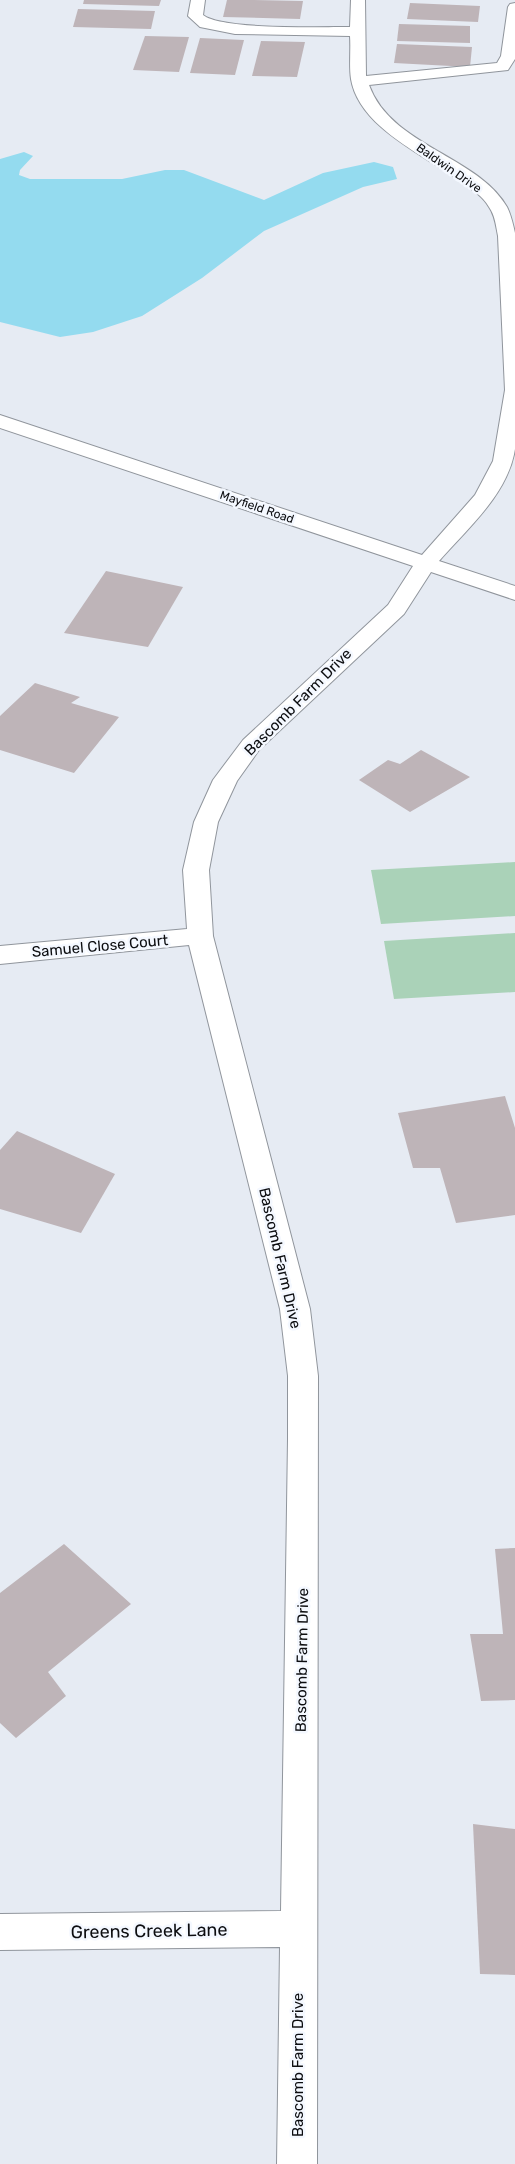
<svg xmlns="http://www.w3.org/2000/svg" width="515" height="2164" viewBox="0 0 515 2164" font-family="Rubik,sans-serif">
	<style>
		.green { fill: #aad2b8 }
		.water { fill: #94dbef }
		.building { fill: #beb4b8 }
		.lines { fill: none; stroke-linecap: round; stroke-linejoin: round }
		.minor-casing { stroke: #90959c; stroke-width: 2 }
		.minor { fill: #fff; fill-rule: evenodd }
		.labels { text-anchor: middle; stroke-width: 5; stroke-linejoin: round; paint-order: stroke }
		.far-street-label { font-size: 12px; fill: #0c0d10; stroke: #f4f8ff }
		.street-label { font-size: 15px; fill: #0c0d10; stroke: #f4f8ff }
		.near-street-label { font-size: 18px; fill: #0c0d10; stroke: #f4f8ff }
	</style>
	<rect width="100%" height="100%" fill="#e6ebf3"/>
	<g class="green">
		<path d="M515,862V916L381,924L371,870Z"/>
		<path d="M515,933V992L394,999L384,941Z"/>
	</g>
	<path class="water" d="M24,152L33,156L20,170L19,175L30,179H122L165,170H184L264,200L323,173L374,162L393,167L397,179L363,187L264,231L202,278L142,316L93,332L60,337L0,322V159Z"/>
	<g class="building">
		<path d="M84,0H161L159,6L83,4Z"/>
		<path d="M227,0H250L303,1L300,19L223,17Z"/>
		<path d="M410,3L480,6L478,22L407,19Z"/>
		<path d="M78,9L155,11L151,29L73,27Z"/>
		<path d="M399,24L470,26V43L397,41Z"/>
		<path d="M145,36L189,37L179,72L133,70Z"/>
		<path d="M200,38L244,40L235,75L190,73Z"/>
		<path d="M261,41L305,42L297,77L252,76Z"/>
		<path d="M397,44L472,47L470,67L394,63Z"/>
		<path d="M106,571L183,587L148,647L64,633Z"/>
		<path d="M35,683L80,697L71,703L119,717L74,773L0,750V716Z"/>
		<path d="M421,750L470,777L410,812L359,780L388,760L400,764Z"/>
		<path d="M505,1096L515,1128V1215L456,1223L440,1168H413L398,1113Z"/>
		<path d="M17,1131L115,1174L81,1233L0,1209V1150Z"/>
		<path d="M64,1544L131,1604L48,1672L66,1696L16,1738L0,1723V1593Z"/>
		<path d="M515,1548V1700L481,1701L470,1634H503L495,1549Z"/>
		<path d="M473,1824L515,1829V1975L480,1974Z"/>
	</g>
	<g class="lines">
		<g class="minor-casing">
			<path id="minor" d="M191,0H205L203,15C222,30 321,27 350,27L351,0H365L366,76L497,63L501,56L508,7L510,4L515,3V59L508,70L369,85C391,146 478,156 507,207C511,215 513,224 515,233V449C508,494 468,528 439,561L515,586V600L431,572L404,614L259,750L237,781L218,822L209,870L213,936L310,1309L318,1376L317,2164H277L280,1947L0,1950V1914L281,1911L288,1439V1376L280,1309L189,945L0,964V946L187,929L183,870L194,822L213,780L243,740L388,605L413,566L0,428V415L422,555L475,495L493,461L505,390L498,236C496,226 495,215 489,207C483,196 470,188 460,181C424,155 359,127 351,79C349,66 351,50 350,36L235,34L200,27L188,16Z"/>
		</g>
		<use href="#minor" class="minor"/>
	</g>
	<g class="labels">
		<g class="far-street-label">
			<text transform="translate(449 168) rotate(35)" y="4">Baldwin Drive</text>
			<text transform="translate(257 507) rotate(19)" y="4">Mayfield Road</text>
		</g>
		<g class="street-label">
			<text transform="translate(298 702) rotate(-45)" y="5">Bascomb Farm Drive</text>
			<text transform="translate(100 946) rotate(-5)" y="5">Samuel Close Court</text>
			<text transform="translate(280 1258) rotate(77)" y="5">Bascomb Farm Drive</text>
			<text transform="translate(302 1660) rotate(-89)" y="5">Bascomb Farm Drive</text>
			<text transform="translate(298 2065) rotate(-90)" y="5">Bascomb Farm Drive</text>
		</g>
		<g class="near-street-label">
			<text transform="translate(149 1931) rotate(-1)" y="6">Greens Creek Lane</text>
		</g>
	</g>
</svg>
